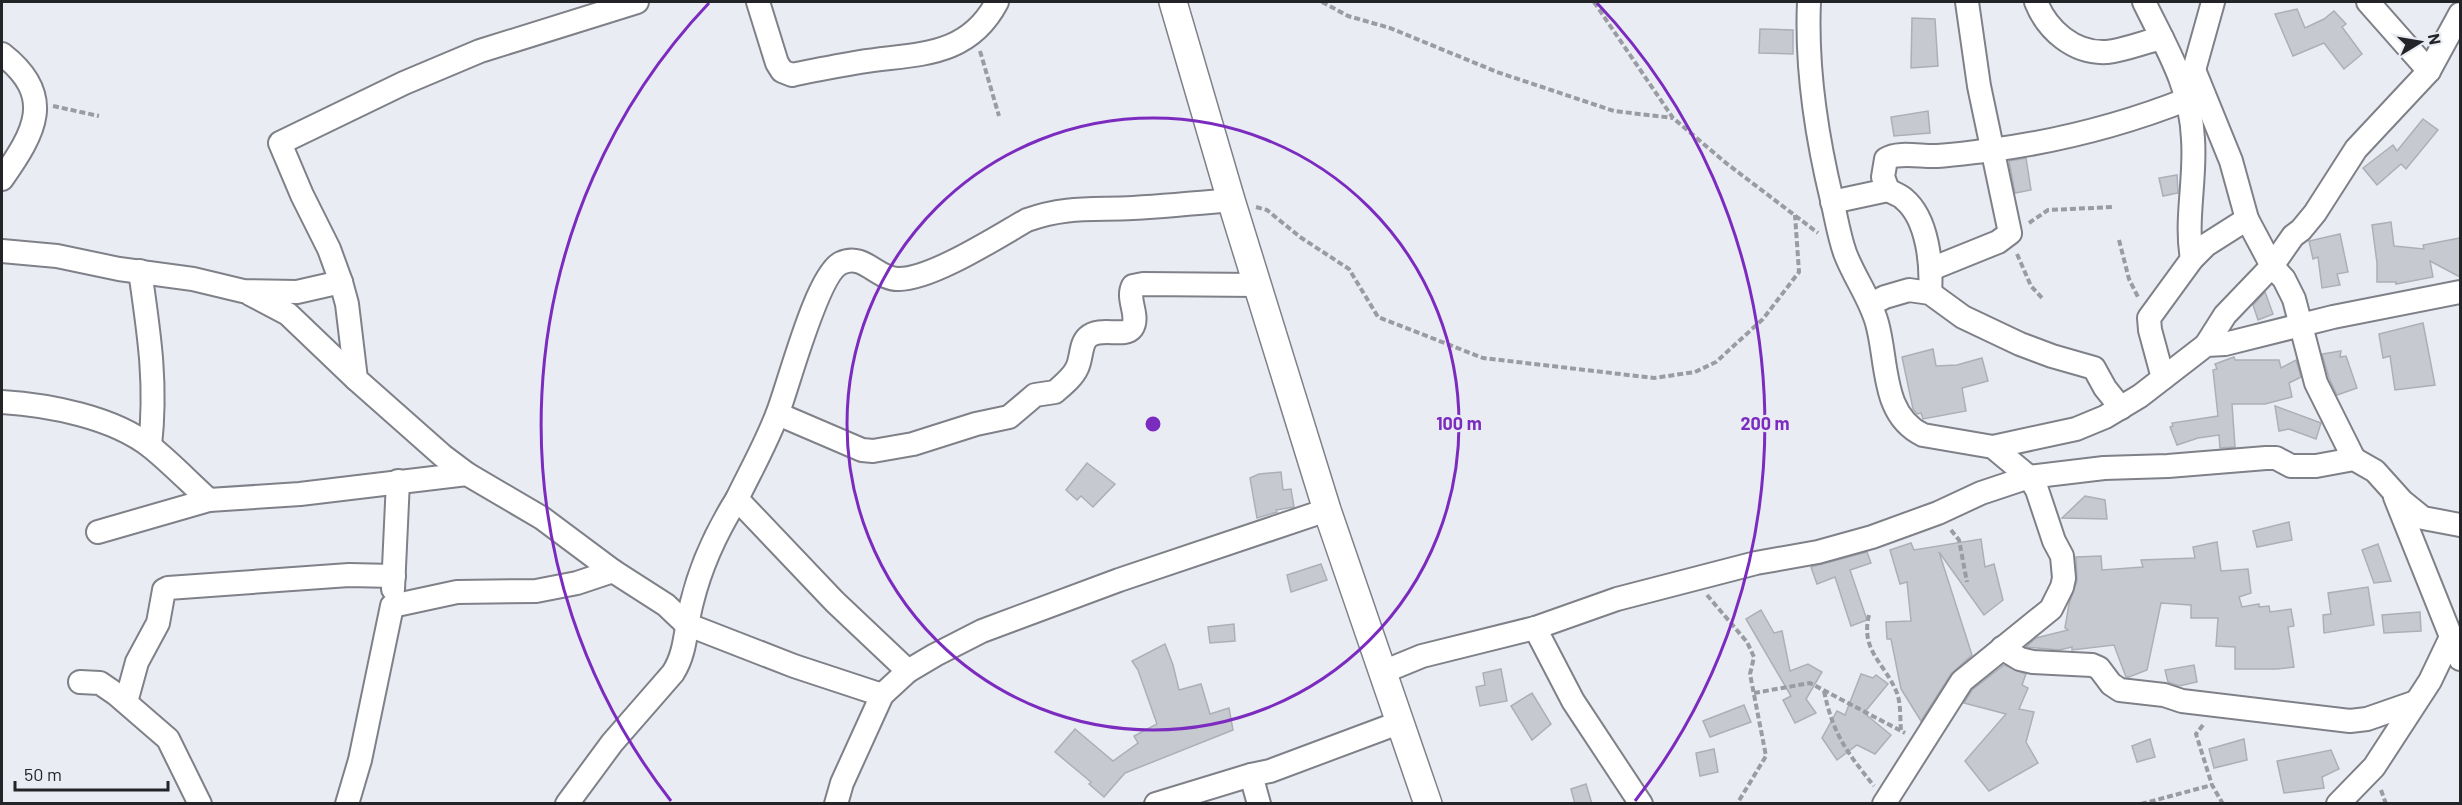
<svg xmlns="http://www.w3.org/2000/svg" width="2462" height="805" viewBox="0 0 2462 805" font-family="Barlow,sans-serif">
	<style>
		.building { fill: #c7c9d1; stroke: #adafb7; stroke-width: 1.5 }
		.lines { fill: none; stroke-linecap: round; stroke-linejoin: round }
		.minor-casing { stroke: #7f8088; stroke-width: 26 }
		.tertiary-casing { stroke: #7f8088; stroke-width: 30 }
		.path { stroke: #9a9ca2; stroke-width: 4; stroke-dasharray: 6 3; stroke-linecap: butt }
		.minor { stroke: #fff; stroke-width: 22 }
		.tertiary { stroke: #fff; stroke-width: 27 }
		.ring { fill: none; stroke: #7b2cbf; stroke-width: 3 }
		.centre { fill: #7b2cbf; stroke: #eaecf4; stroke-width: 3 }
		.ring-label { font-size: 18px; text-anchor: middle; font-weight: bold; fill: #7b2cbf; stroke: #eaecf4; stroke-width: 4.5; stroke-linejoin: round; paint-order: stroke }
	</style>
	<rect width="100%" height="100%" fill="#eaecf4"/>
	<g class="building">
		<path d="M2297,9L2305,28L2324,19L2334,11L2346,24L2342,27L2362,54L2344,69L2324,43L2293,56L2275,14Z"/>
		<path d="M1912,18L1935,19L1938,66L1911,68Z"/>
		<path d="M1760,29L1793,30V54L1759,53Z"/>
		<path d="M1928,111L1930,133L1894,136L1891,117Z"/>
		<path d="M2423,119L2438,130L2406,169L2401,164L2377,185L2363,168L2393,145L2397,151Z"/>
		<path d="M2026,158L2031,190L2015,193L2009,161Z"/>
		<path d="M2177,175L2178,193L2163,196L2159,178Z"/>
		<path d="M2391,222L2394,246L2424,249L2423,245L2460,238V277L2430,261L2433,277L2396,284V282H2377V263L2372,225Z"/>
		<path d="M2340,234L2348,272L2337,274L2340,285L2322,288L2318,257L2313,259L2309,241Z"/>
		<path d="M2265,292L2273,314L2258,320L2253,305Z"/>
		<path d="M2423,323L2435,385L2395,390L2390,356L2383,358L2379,334Z"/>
		<path d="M1933,349L1936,366L1957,365L1982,358L1988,381L1962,388L1966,411L1923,419L1921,413L1917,414L1913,409L1902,357Z"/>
		<path d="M2341,351L2340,357L2346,356L2357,388L2337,395L2329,378L2322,354Z"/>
		<path d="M2234,357L2235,360H2279L2281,368L2296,360L2301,377L2289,383L2292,397L2265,404H2232L2235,447L2220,448L2219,435L2198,438L2177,445L2170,427L2173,426L2172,423L2218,416L2213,370L2217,369L2215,364Z"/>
		<path d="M2275,406L2321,423L2316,439L2289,429L2279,431Z"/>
		<path d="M1087,463L1115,484L1093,507L1081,496L1077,500L1066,490Z"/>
		<path d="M1281,472L1283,490L1291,489L1294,507L1276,510L1277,512L1257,518L1250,478L1259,474Z"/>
		<path d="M2085,496L2105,500L2107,519L2062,518Z"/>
		<path d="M2289,522L2292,540L2257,547L2253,531Z"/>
		<path d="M1981,539L1985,567L1994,564L2003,600L1984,615L1939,552L1972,655L1951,674L1921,721L1901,689L1891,639H1887L1886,622L1911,621L1907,582L1900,584L1890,550L1911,543L1914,550Z"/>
		<path d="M2217,542L2221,571L2248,569L2251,593L2239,597L2242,607L2259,604V607L2269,606L2270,612L2291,609L2294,626L2288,627L2294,667L2277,669H2235V647L2216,646L2218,618H2191V605L2161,603L2147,670L2129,677H2126L2114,645L2072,650V647L2059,650L2026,647L2036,638L2068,630L2065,628L2069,604L2077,581L2076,557L2101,556L2102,570L2143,567L2141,560L2195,558L2193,547Z"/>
		<path d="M2378,544L2391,581L2374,583L2362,550Z"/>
		<path d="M1867,552L1871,563L1850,570L1867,620L1851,626L1835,577L1817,584L1811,567Z"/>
		<path d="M1321,564L1327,580L1291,592L1287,575Z"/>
		<path d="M2368,587L2374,625L2324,633L2323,615L2331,614L2328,593Z"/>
		<path d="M1761,610L1774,633L1782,631L1790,671L1808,664L1822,672L1806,699L1816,713L1795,723L1783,700L1791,696L1746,619Z"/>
		<path d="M2420,612L2421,631L2384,633L2382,615Z"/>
		<path d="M1234,624L1235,641L1210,643L1208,627Z"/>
		<path d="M1165,644L1173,665L1179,690L1201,684L1210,714L1229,708L1233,730L1125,773L1104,797L1089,784L1091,782L1055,752L1075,729L1113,761L1138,743L1134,736L1157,724L1138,670L1132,661Z"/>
		<path d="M2004,665L2026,674L2022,685L2028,688L2019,709L2034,712L2026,742L2038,763L1989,791L1965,761L2006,714L1964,703L1972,690Z"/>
		<path d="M2194,665L2197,682L2179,686L2168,682L2165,670Z"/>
		<path d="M1501,669L1507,701L1480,706L1476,687L1485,685L1483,673Z"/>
		<path d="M1861,674L1873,678L1876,675L1888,684L1864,713L1891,735L1875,754L1857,745L1837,760L1822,738L1837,711L1845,715Z"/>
		<path d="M1532,693L1551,724L1532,740L1511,706Z"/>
		<path d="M1744,705L1751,722L1710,737L1703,721Z"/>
		<path d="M2150,739L2155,757L2137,762L2132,746Z"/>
		<path d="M2244,739L2247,760L2214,768L2209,749Z"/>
		<path d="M1714,749L1718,772L1700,776L1696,753Z"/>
		<path d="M2331,750L2339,769L2322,777L2324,788L2284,793L2277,761Z"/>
		<path d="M1586,784L1592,804H1575L1571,789Z"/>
	</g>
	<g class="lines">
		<g class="minor-casing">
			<g id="minor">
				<path d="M637,2L480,51L404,83L280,143L302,195L329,249L341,282L347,304L356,379L443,456L467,474L542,518L613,571L666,605L686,624L794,666L882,695"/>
				<path d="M758,2L777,63L782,71L792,75C814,70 838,66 860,62C916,53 967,59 997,2"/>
				<path d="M1809,2C1806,69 1816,134 1832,200C1836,217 1839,236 1845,253C1854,277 1870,298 1877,323C1888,362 1881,415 1923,435L1993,447L2029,477L2037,490L2054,541L2062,556L2064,578L2062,587L2051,609L1962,681L1884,804"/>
				<path d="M2036,2C2047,30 2074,54 2107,52C2125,50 2144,42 2162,38"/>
				<path d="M2144,2C2166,47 2191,87 2193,139C2196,179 2185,220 2192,259L2149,318L2150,330L2163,378"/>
				<path d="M2368,2L2429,71"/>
				<path d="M2,54C56,96 35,132 2,179"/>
				<path d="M2194,70L2231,161L2247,219L2272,266L2284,279L2294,299L2316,383L2354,459"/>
				<path d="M2181,75L2194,70L2213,2"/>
				<path d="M1832,202L1888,190"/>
				<path d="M2,251L57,256L119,269L193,279L243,291L297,292L341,282"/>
				<path d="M2192,259L2206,245L2247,219"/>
				<path d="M1931,269L1998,242L2010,233L1979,86L1967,2"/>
				<path d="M140,271C149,333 157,383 150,446"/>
				<path d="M1930,293C1932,265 1928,219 1904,199C1900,195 1893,193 1888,190L1883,177L1886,159C1899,151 1922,157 1937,156C1955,155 1974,152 1992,150C2059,141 2125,124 2188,99"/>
				<path d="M250,294L288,314L356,379"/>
				<path d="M1871,304L1885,297L1909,290L1930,293L1963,317L2020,344L2052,356L2094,368L2105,388L2121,408"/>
				<path d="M2206,345L2225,315L2272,266L2293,236L2301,230L2315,213L2356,149L2429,71L2460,14"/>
				<path d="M2,402C49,405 113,417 151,447C171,463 190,483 209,500"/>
				<path d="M778,414L862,450L873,451L913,444L976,424L1009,417L1035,395L1055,392C1063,385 1073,377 1077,368C1082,358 1080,344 1088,337C1100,326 1125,338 1132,328C1140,316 1126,299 1133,286L1143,284L1258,285"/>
				<path d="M1993,447L2076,429L2105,417L2140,396L2206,345L2225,344L2333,317L2460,292"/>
				<path d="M2395,497L2460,659"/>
				<path d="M737,499C751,470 767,442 778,412C789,384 817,274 841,263C864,252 877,280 899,279C932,279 997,237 1027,220C1066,206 1093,210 1133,208C1166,206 1199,203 1231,200"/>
				<path d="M98,532L209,500L300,494L467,474"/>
				<path d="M393,589L398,481"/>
				<path d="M1535,628L1573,701L1641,804"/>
				<path d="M2002,648L2020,659L2033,662L2092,665L2099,668L2111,684L2120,690L2164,695L2182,701L2350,721L2367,719L2413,703"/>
				<path d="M1383,672L1422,656L1535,628L1617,599L1756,563L1818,552L1872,537L1938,513L1981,493L2029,477L2104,468L2168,466L2266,458H2276L2291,466H2316L2354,459L2375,471L2402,501L2423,518L2460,525"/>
				<path d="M80,682L100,683L116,694L168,739L200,804"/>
				<path d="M126,702L137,662L158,623L164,590L168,588L349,575L394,576"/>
				<path d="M1251,775L1259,804"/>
				<path d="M347,804L360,760L392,606L457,592L536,591L577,583L613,571"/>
				<path d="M567,804L612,743L673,673C687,651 685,627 692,602C701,565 717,531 737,499L835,602L908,671"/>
				<path d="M836,804L842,783L882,695L908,671L935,655L982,631L1119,580L1327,510"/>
				<path d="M1156,804L1251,775L1270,771L1401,722"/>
				<path d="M2338,804L2374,767L2430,681L2451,637"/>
			</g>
		</g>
		<g class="tertiary-casing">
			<path id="tertiary" d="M1173,2L1231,200L1327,510L1428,804"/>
		</g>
		<g class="path">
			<path d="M1322,2L1348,16L1390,28L1497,72L1614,111L1673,118"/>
			<path d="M1594,2L1673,118L1726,163L1818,233"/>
			<path d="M980,51L999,116"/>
			<path d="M53,106L99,116"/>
			<path d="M1256,207L1267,210L1300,237L1349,269L1378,317L1483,358L1654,378L1695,372L1716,362L1763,319L1799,272L1795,215"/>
			<path d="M2029,223L2048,210L2114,207"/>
			<path d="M2119,240L2129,279L2139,299"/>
			<path d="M2017,254L2031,286L2043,299"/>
			<path d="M1951,530L1959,540L1967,582"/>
			<path d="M1707,595L1747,642L1754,657L1750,674L1766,756L1737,804"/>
			<path d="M1869,615C1860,651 1885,663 1897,693C1901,704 1900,719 1901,731"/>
			<path d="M1824,691C1833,734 1846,751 1874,786"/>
			<path d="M1754,693L1810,683L1905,733"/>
			<path d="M2203,725L2196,734L2212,785L2223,804"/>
			<path d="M2381,790L2386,804"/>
			<path d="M2141,804L2212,785"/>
		</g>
		<use href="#minor" class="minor"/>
		<use href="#tertiary" class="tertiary"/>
	</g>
	<g class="ring">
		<circle cx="1153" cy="424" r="306"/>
		<path d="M671 801A612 612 0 0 1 709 3M1597 3A612 612 0 0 1 1635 801"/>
	</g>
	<circle cx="1153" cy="424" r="9" class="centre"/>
	<g class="ring-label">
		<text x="1459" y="430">100 m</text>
		<text x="1765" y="430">200 m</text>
	</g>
	<rect width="2462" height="805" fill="none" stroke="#232427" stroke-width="6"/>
	<g transform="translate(2420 42) rotate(79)" stroke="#eaecf4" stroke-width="4.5" paint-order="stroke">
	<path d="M0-4.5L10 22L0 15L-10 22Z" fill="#232427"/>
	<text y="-9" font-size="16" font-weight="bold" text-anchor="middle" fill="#232427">N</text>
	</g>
	<path d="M15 781v9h153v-9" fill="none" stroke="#232427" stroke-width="3"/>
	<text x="24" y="781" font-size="18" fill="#232427" stroke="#eaecf4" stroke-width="4.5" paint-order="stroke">50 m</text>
</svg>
